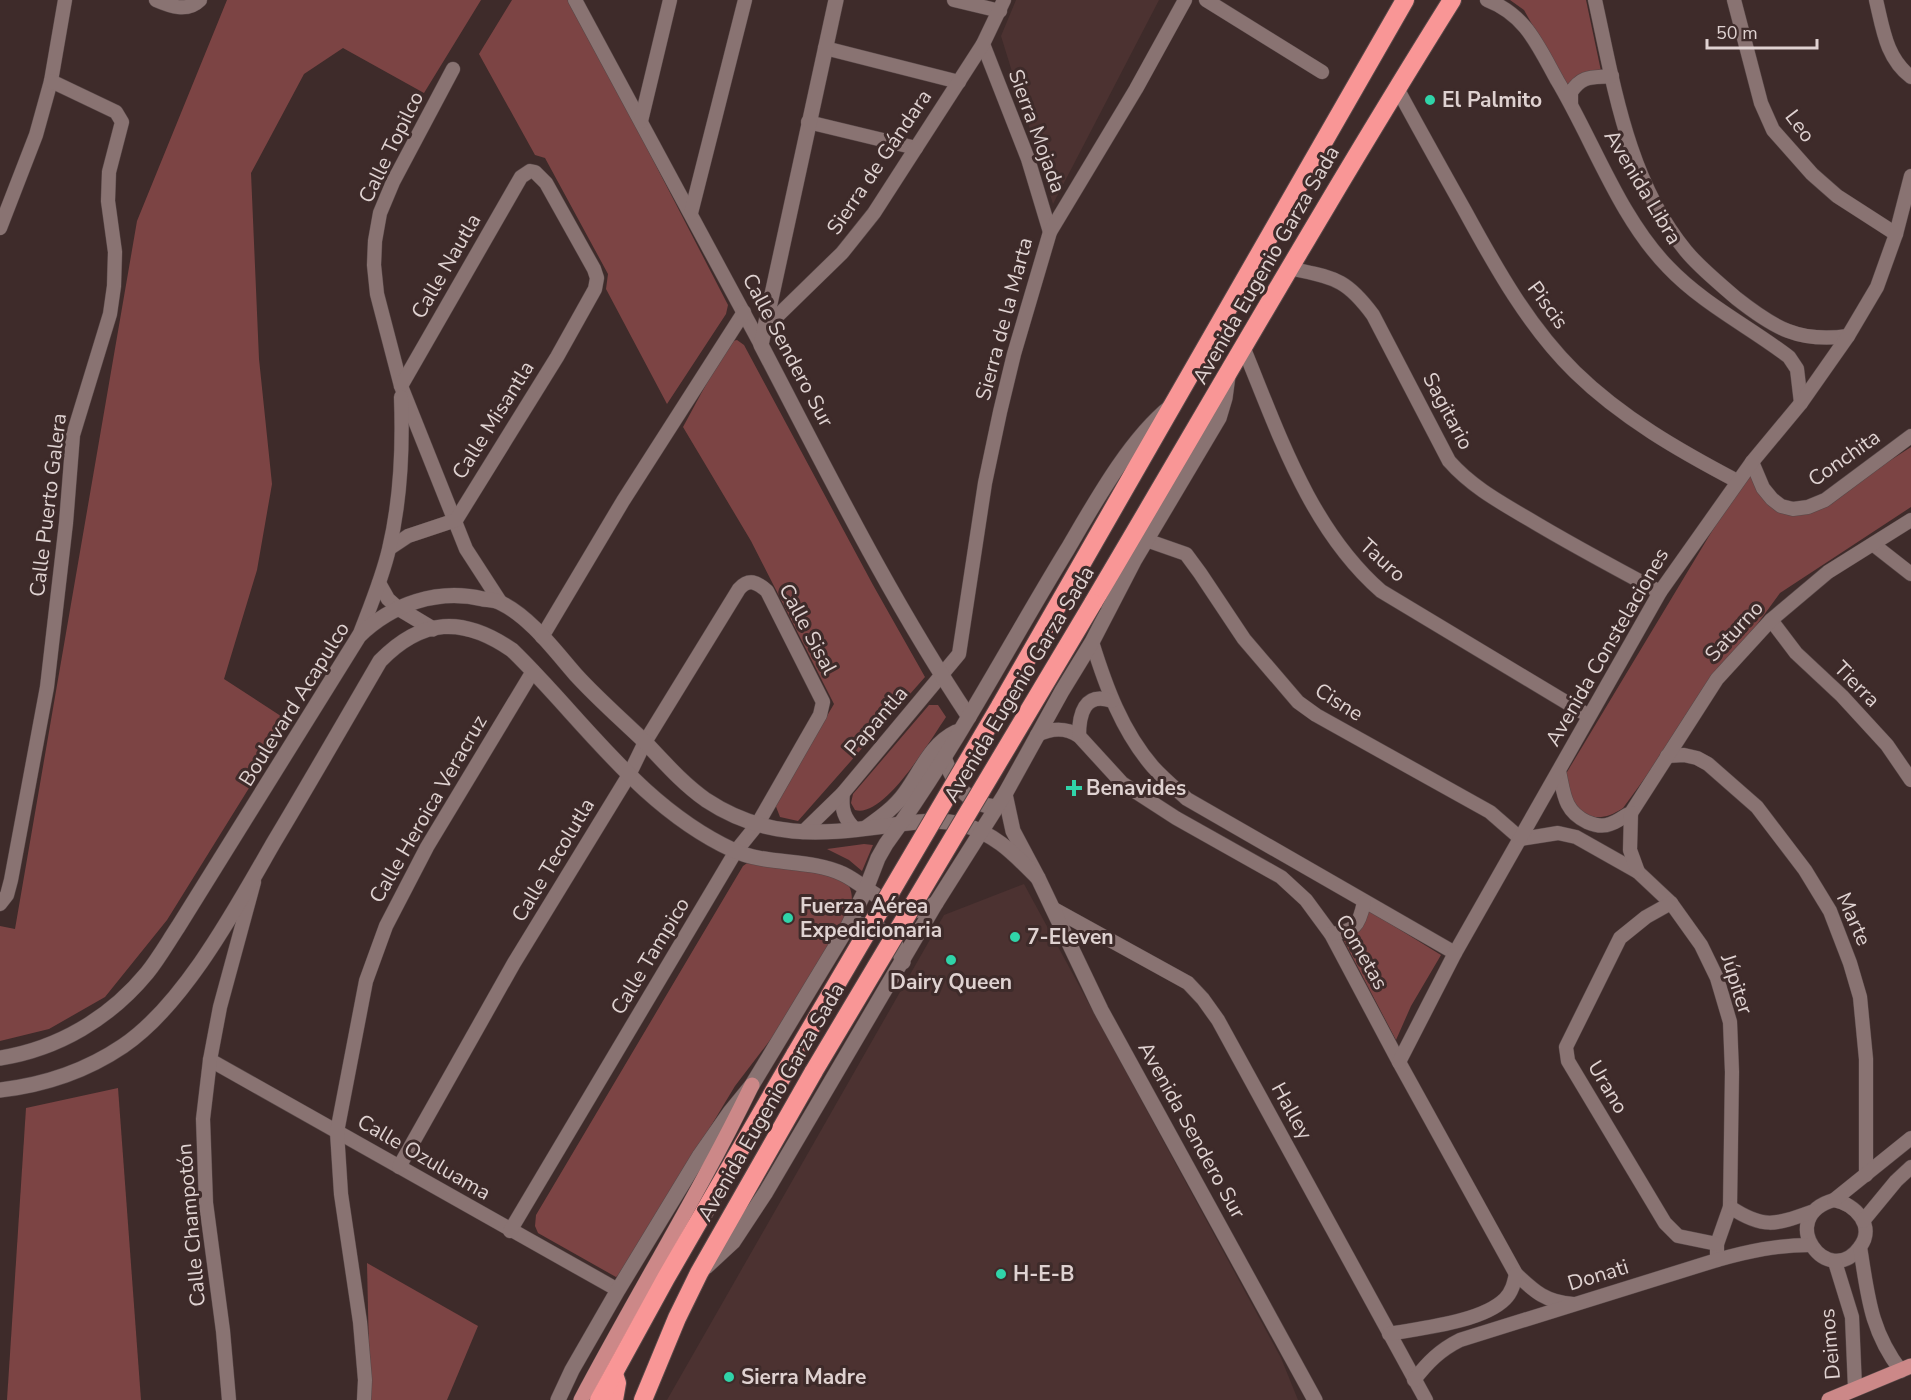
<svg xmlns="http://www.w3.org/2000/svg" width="1911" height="1400" viewBox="0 0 1911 1400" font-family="'Nunito Sans',sans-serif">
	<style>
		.built { fill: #4c3231 }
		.green { fill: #7c4444 }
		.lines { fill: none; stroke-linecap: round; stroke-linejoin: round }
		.street-casing { stroke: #584848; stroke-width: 15 }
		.secondary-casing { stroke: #584848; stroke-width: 16 }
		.primary-casing { stroke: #584848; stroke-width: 16 }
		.highway-casing { stroke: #584848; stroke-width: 20 }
		.street { stroke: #897372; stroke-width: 14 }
		.secondary { stroke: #897372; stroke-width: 15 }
		.primary { stroke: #c88; stroke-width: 15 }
		.highway { stroke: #f99696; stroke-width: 18 }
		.highway-bridge-casing { stroke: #584848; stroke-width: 20; stroke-linecap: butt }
		.highway-bridge { stroke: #f99696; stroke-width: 18 }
		.poi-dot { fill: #30d4a9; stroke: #3e2b2a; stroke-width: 2 }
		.labels { text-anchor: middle; stroke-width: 6; stroke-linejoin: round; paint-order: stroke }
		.poi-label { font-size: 21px; font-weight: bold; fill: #dfd2d1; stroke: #3e2b2a; text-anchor: start }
		.street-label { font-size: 21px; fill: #dfd2d1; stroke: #3e2b2a }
	</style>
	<rect width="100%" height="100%" fill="#3e2b2a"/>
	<g class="built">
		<path d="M1016,0H1159L1053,204L1001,36Z"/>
		<path d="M1024,884L1281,1358L1298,1400H667L944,915Z"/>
	</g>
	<g class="green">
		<path d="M227,0H481L424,93L343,48L304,74L251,173L259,359L272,484L257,570L224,679L290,722L167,920L105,997L49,1029L0,1041V926L15,929L137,221Z"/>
		<path d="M512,0H568L617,90L728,305L726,314L667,404L606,289L608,274L545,158L535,155L479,54Z"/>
		<path d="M1510,0H1586L1601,71L1569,90L1524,10Z"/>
		<path d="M737,340L744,345L873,585L925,677L798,821L780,817L775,804L834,704L751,541L683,427L729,342Z"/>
		<path d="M1911,447V507L1780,593L1623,808C1602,822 1589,819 1570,805L1564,777L1750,468L1782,513L1792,516L1810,512Z"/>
		<path d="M929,705H938L946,717C931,739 884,819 855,810L851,803L853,794Z"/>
		<path d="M864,844L873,845L862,871L849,860L827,849Z"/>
		<path d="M759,860C772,863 837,874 843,879C855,889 852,902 850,915L803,997L735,1086L623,1272L616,1277L538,1233L535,1226L536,1215L743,866L750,861Z"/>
		<path d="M1368,910L1441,955L1411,1006L1396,1040L1344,941L1358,932Z"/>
		<path d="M118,1088L141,1400H7L26,1108Z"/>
		<path d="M367,1263L478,1326L447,1400H370Z"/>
	</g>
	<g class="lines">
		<g class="street-casing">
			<g id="street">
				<path d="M156,0C170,6 187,13 200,0"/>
				<path d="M575,0L761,345"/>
				<path d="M954,0L1000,11"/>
				<path d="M1206,0L1322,72"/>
				<path d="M1487,0C1526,15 1538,46 1557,80C1593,140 1619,217 1668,267C1703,304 1750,327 1789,357L1797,369L1801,403"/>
				<path d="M1595,0C1614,86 1628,181 1686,251C1700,268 1719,283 1736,298C1774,328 1799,343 1848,336"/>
				<path d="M1734,0L1761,103L1773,130L1812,174L1837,196L1896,234"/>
				<path d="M1876,0C1883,29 1886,58 1911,77"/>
				<path d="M983,44L1028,159L1050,232"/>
				<path d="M825,48L959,82"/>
				<path d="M453,69L393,182L380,213L375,241L374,265L377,294L401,386L466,549L501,603"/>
				<path d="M1397,88C1419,129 1442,170 1465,211C1496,268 1529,327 1575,372C1622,418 1680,451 1737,481"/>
				<path d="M1571,103V92C1583,74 1593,78 1612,76"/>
				<path d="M641,121L670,0"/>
				<path d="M808,122L916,148"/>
				<path d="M691,213L745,0"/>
				<path d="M0,228L36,135L51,81L65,0"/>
				<path d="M1289,268C1333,278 1345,277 1373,315L1449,461C1471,486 1498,501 1527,518C1570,544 1615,568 1660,592"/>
				<path d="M763,330L842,253L874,213L983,44L1004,0"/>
				<path d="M1244,349C1279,434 1310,529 1381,591L1589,716"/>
				<path d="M1752,462L1763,488L1772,499L1781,506L1793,509L1808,507L1825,500L1911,436"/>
				<path d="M1146,540L1186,554L1200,573L1244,639L1298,702L1316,715L1490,812L1521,839L1558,833L1576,837L1638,872L1671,903L1701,945L1717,978L1730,1022L1732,1072L1730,1207L1717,1244V1260"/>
				<path d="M1874,545L1911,574"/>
				<path d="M390,548L408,536L456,520L557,357L595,289L597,278L594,269L546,183L535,172L530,171L521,177L401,386"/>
				<path d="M379,583L388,599L398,608"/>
				<path d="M1771,620L1796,653L1842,696L1887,745L1911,780"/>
				<path d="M359,636C370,607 382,579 389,549C401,499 403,448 401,397"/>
				<path d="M542,637L623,501L744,312"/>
				<path d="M1092,642C1106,687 1122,731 1153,767C1163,778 1176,789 1187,799L1455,953"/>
				<path d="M1037,735C1052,728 1065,727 1079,736L1122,783L1176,818L1281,877L1306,900L1331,934L1399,1062L1516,1274C1535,1292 1546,1302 1573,1304"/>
				<path d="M1079,736C1079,715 1084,691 1112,701"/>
				<path d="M1667,756L1684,755L1697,758L1708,764L1757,807L1805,870L1830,911L1850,963L1860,997L1866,1059V1175"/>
				<path d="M1559,771C1564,794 1564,811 1587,822C1594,825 1603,827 1610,824C1617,822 1624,816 1631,813L1717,679L1771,620L1828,572L1911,520"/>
				<path d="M843,793C841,809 844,819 856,830"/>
				<path d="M1631,813L1630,850L1638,872"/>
				<path d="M803,832L843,793L959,654L985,483L1000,412L1014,354L1050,232L1136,89L1185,0"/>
				<path d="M1671,903L1646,917L1620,938L1566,1047L1568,1061L1665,1223L1678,1236L1717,1244"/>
				<path d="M0,904L7,895L11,880L47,687L66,523L73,435L110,314L114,286L115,252L108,201L109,172L122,122L116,112L51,81"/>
				<path d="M1052,908L1188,983L1203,999L1218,1020L1426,1400"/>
				<path d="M1331,934C1355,931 1359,926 1364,902"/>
				<path d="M210,1060L618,1290"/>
				<path d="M1399,1062L1455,953L1660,592L1752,462L1801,403L1848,336L1877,287L1896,234L1911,176"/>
				<path d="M399,1167L514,963L629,775L645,742L739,589C749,578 757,582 767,591L823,702L820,715L757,825L736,851L510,1231"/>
				<path d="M1834,1200C1855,1204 1876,1226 1860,1247C1828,1291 1774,1217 1834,1200Z"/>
				<path d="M1834,1200L1911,1138"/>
				<path d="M1730,1207C1763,1229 1775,1225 1811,1212"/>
				<path d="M1863,1221L1896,1181L1911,1167"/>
				<path d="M1860,1247C1868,1296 1870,1330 1901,1371"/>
				<path d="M1835,1262L1852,1317L1855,1388"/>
				<path d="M1389,1334C1421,1328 1482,1322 1505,1299C1512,1292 1514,1283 1516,1274"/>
				<path d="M1414,1380C1428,1362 1440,1350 1460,1340L1717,1260C1749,1251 1777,1245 1810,1245"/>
				<path d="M229,1400L223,1331L206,1203L203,1119L210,1060L220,1007L254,882"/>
				<path d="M364,1400L365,1380L360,1322L341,1194L337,1132L366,981L386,926L427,847L533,671"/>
			</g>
		</g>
		<g class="secondary-casing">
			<g id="secondary">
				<path d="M836,0L761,345C827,471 890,599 969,717"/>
				<path d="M398,608L433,629"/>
				<path d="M944,757C953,783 967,805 996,807"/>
				<path d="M1005,794L1013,831L1038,878L1101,1010L1315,1400"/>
				<path d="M867,827C881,817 895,807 905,793C921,771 931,744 956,732"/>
				<path d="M859,925C885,924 896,940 903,962"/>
				<path d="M0,1058C58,1049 110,1018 147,973C159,958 168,942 178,927L359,636C392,604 438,588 483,599C489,600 496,600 501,603C530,617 555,651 576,675C597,698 621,719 644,741C664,762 682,783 706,800C765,839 819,835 885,826C910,823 937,818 961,824C996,834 1014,854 1038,878"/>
				<path d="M0,1090C44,1085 86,1071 123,1046C185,1004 237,906 274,842C310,782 345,721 380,661C422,618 463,616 512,650C583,719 640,807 733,850C767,866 809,858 843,874C872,888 903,927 936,903"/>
				<path d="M706,1267L733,1242L766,1192L936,903L1005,794L1062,691L1092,642L1134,561L1219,418L1225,398L1228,376"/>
				<path d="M558,1400L572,1370L618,1290L700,1155L730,1112L752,1085L847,928L866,889L878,858L886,844C954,751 1007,648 1067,550C1094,504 1129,440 1170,407"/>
			</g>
		</g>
		<g class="primary-casing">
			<g id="primary">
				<path d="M581,1400C637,1294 700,1192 752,1085"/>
				<path d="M1829,1400L1911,1366"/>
			</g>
		</g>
		<g class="highway-casing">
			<g id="highway">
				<path d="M1093,603C1212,402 1328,198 1452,0"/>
				<path d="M1000,706L1405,0"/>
				<path d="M614,1374L617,1383L614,1400"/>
				<path d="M599,1400L666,1278L796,1053"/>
				<path d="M643,1400L677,1318L699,1273L814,1071"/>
			</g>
		</g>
		<use href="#street" class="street"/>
		<use href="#secondary" class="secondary"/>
		<use href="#primary" class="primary"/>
		<use href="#highway" class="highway"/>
		<g class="highway-bridge-casing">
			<g id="highway-bridge">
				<path d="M796,1053L1000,706"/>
				<path d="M814,1071L1093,603"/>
			</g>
		</g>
		<use href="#highway-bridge" class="highway-bridge"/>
	</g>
	<g class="poi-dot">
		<circle cx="1430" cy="100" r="6"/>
		<path d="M1071 779h6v6h6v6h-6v6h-6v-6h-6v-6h6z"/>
		<circle cx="788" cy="918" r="6"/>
		<circle cx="1015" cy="937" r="6"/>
		<circle cx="951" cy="960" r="6"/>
		<circle cx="1001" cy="1274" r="6"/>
		<circle cx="729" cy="1377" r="6"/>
	</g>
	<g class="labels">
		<g class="poi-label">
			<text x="1442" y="107">El Palmito</text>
			<text x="1086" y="795">Benavides</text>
			<text x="800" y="913">Fuerza Aérea<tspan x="800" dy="24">Expedicionaria</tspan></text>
			<text x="1027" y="944">7-Eleven</text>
			<text x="951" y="989" text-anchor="middle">Dairy Queen</text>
			<text x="1013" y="1281">H-E-B</text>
			<text x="741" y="1384">Sierra Madre</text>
		</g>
		<g class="street-label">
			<text transform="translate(1800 126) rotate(53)" y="7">Leo</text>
			<text transform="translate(1037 131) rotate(70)" y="7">Sierra Mojada</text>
			<text transform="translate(391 147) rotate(-64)" y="7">Calle Topilco</text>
			<text transform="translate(879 162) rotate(-56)" y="7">Sierra de Gándara</text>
			<text transform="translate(1643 187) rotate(59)" y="7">Avenida Libra</text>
			<text transform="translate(1266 265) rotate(-60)" y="7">Avenida Eugenio Garza Sada</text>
			<text transform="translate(446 266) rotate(-60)" y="7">Calle Nautla</text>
			<text transform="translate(1548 305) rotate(54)" y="7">Piscis</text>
			<text transform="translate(1004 319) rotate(-75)" y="7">Sierra de la Marta</text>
			<text transform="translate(788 350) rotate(62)" y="7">Calle Sendero Sur</text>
			<text transform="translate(1448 411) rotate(62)" y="7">Sagitario</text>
			<text transform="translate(493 420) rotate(-58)" y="7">Calle Misantla</text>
			<text transform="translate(1844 458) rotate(-35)" y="7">Conchita</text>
			<text transform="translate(48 505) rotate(-83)" y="7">Calle Puerto Galera</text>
			<text transform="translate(1383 560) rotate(42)" y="7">Tauro</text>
			<text transform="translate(808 629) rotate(62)" y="7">Calle Sisal</text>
			<text transform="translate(1734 631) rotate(-47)" y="7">Saturno</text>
			<text transform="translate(1607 647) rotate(-60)" y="7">Avenida Constelaciones</text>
			<text transform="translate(1019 684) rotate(-59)" y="7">Avenida Eugenio Garza Sada</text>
			<text transform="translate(1857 684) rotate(45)" y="7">Tierra</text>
			<text transform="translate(1339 702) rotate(32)" y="7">Cisne</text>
			<text transform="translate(294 704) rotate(-58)" y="7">Boulevard Acapulco</text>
			<text transform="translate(876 721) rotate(-49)" y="7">Papantla</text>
			<text transform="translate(428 809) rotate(-60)" y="7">Calle Heroica Veracruz</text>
			<text transform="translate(553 860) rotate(-59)" y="7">Calle Tecolutla</text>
			<text transform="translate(1854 919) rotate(66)" y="7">Marte</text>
			<text transform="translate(1362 952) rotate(60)" y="7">Cometas</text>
			<text transform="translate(650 956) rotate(-59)" y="7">Calle Tampico</text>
			<text transform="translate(1737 984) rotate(72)" y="7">Júpiter</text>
			<text transform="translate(1608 1087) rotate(59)" y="7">Urano</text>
			<text transform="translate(771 1102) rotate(-60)" y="7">Avenida Eugenio Garza Sada</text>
			<text transform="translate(1292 1111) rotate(61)" y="7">Halley</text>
			<text transform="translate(1192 1130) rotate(61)" y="7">Avenida Sendero Sur</text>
			<text transform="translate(424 1157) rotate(30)" y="7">Calle Ozuluama</text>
			<text transform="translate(191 1225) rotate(-95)" y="7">Calle Champotón</text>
			<text transform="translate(1598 1275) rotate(-17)" y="7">Donati</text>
			<text transform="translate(1830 1344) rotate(-95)" y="7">Deimos</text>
		</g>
	</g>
	<path d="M1707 39v9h110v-9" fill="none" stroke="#dfd2d1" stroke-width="3"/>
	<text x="1716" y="39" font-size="18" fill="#dfd2d1" stroke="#3e2b2a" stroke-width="4.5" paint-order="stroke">50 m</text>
</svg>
